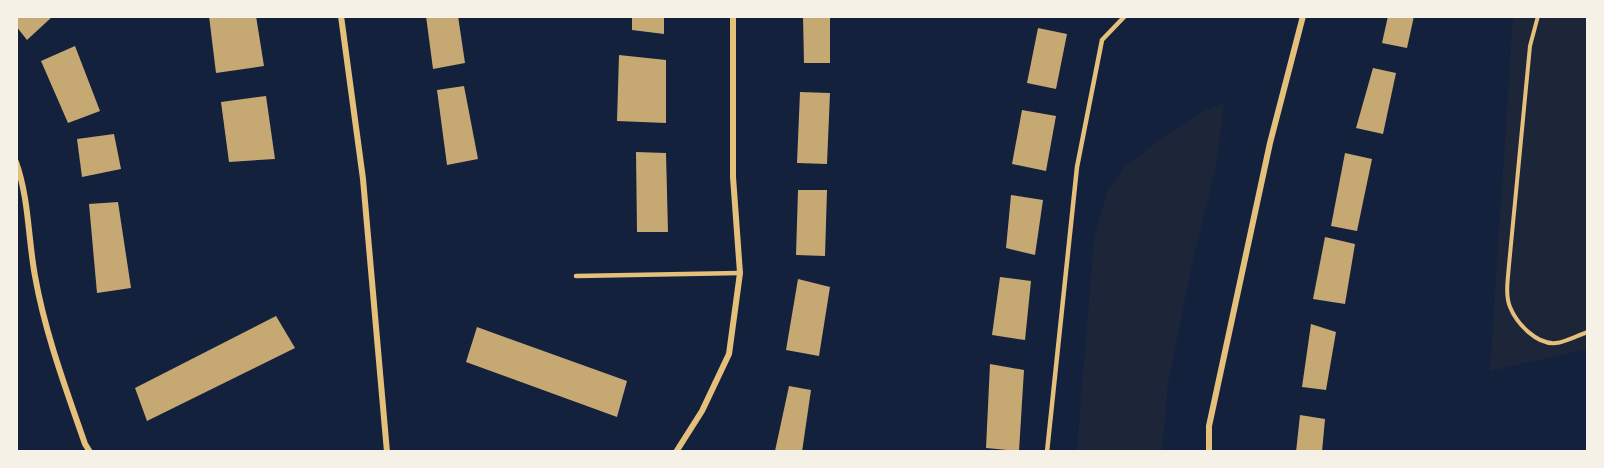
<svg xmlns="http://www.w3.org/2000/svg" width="1604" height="468" viewBox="0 0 1604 468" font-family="'Open Sans',sans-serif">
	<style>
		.green { fill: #1d2539 }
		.building { fill: #c6a872 }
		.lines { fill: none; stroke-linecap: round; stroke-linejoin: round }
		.path { stroke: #e5c07b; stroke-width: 4 }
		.service { stroke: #e5c07b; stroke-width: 4.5 }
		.minor { stroke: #e5c07b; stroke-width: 6 }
	</style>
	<rect width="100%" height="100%" fill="#14213d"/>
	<g class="green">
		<path d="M1513,17H1587V349L1490,371Z"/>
		<path d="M1224,103L1217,162L1191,268L1168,383L1162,451H1077L1094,239L1107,191L1125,166L1171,132L1208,109Z"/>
	</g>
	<g class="building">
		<path d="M16,16H53L27,40L16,26Z"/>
		<path d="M209,16H256L264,66L216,73Z"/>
		<path d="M426,16H458L465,63L433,69Z"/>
		<path d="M632,16H664V34L632,30Z"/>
		<path d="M803,16H830V63H804Z"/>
		<path d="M1388,16H1414L1407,48L1382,43Z"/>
		<path d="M1038,28L1067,34L1056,89L1027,83Z"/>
		<path d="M75,46L100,111L68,123L41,61Z"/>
		<path d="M619,55L666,60V123L617,121Z"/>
		<path d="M1373,68L1396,73L1383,134L1356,128Z"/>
		<path d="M464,86L478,159L447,165L437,90Z"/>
		<path d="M800,92L830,93L827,164L797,163Z"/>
		<path d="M266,96L275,159L229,162L221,102Z"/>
		<path d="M1022,110L1056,116L1046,171L1012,164Z"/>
		<path d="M114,134L121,169L82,177L77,139Z"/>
		<path d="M636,152L666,153L668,232H637Z"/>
		<path d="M1345,153L1372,159L1357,231L1331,226Z"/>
		<path d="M798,190H827L825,256L796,255Z"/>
		<path d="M1011,195L1043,200L1035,255L1006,248Z"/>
		<path d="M118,202L131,288L97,293L89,204Z"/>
		<path d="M1325,237L1355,244L1345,304L1313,299Z"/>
		<path d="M1000,277L1031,281L1025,340L992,335Z"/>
		<path d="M798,279L830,287L819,356L786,350Z"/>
		<path d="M276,316L295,348L147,421L135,388Z"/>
		<path d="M1311,324L1336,332L1326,390L1302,387Z"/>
		<path d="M477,327L627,381L617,417L466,362Z"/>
		<path d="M990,364L1024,370L1019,451L986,448Z"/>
		<path d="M789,386L811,390L802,452L775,451Z"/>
		<path d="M1300,415L1325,419L1322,452H1296Z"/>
	</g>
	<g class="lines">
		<path class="path" d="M1538,16L1530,46L1509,265C1508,278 1505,295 1510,307C1517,324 1537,345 1556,343C1566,342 1578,335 1588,332"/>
		<g class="service">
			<path d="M576,276L740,273"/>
			<path d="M1047,452L1077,167L1102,40L1125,16"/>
		</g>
		<g class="minor">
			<path d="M341,16L363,179L387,452"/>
			<path d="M16,162C29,199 28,238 35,276C45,333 66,389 85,444L90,452"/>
			<path d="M676,452L702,411L729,354L740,273L733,177V16"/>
			<path d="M1209,452V426L1270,143L1303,16"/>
		</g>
	</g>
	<rect width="1604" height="468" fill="none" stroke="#f6f1e7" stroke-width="36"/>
</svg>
